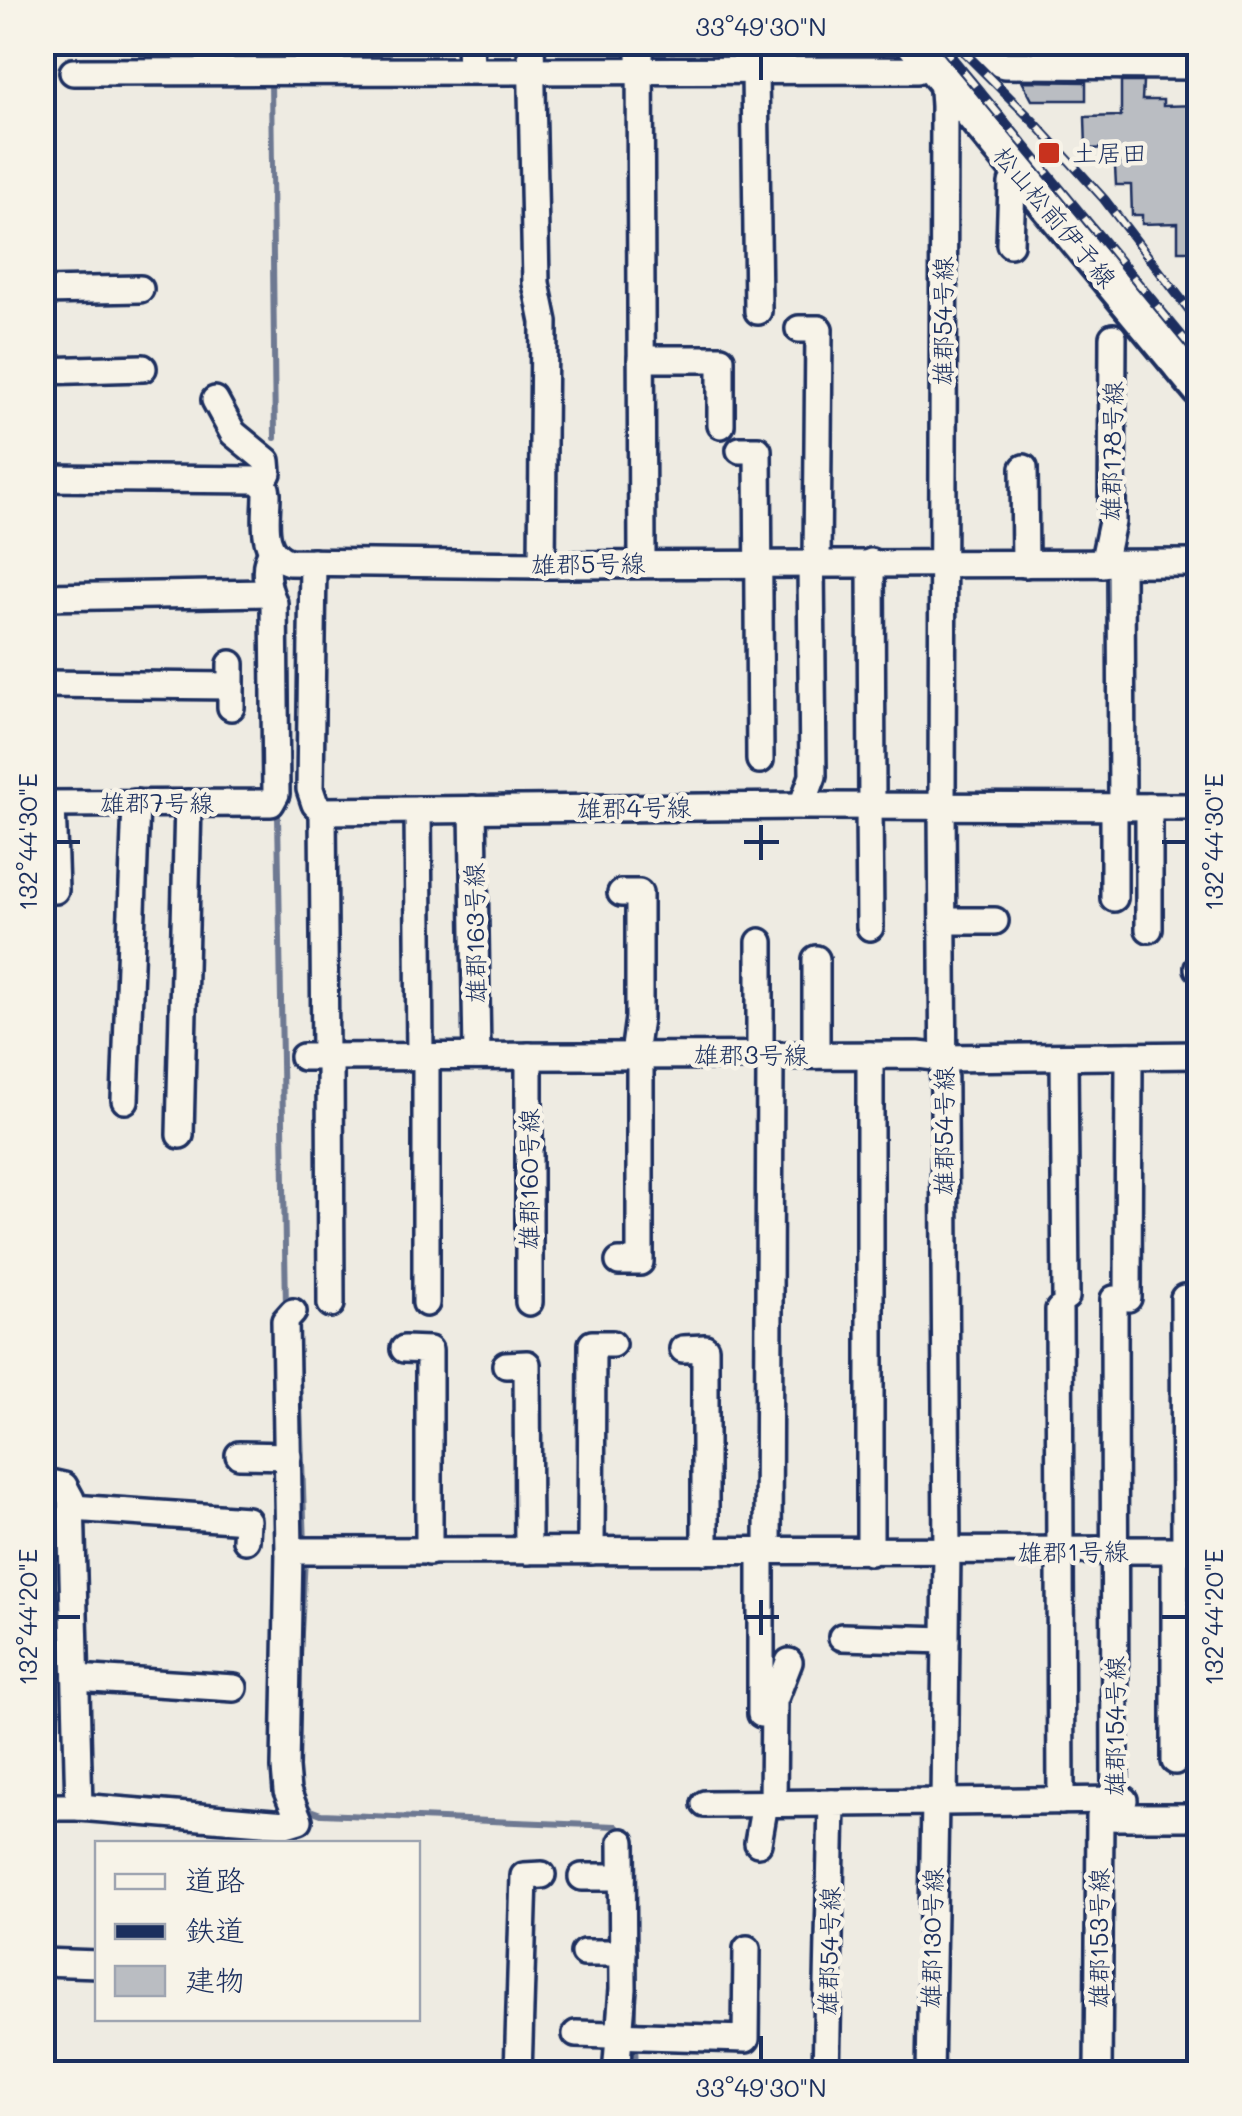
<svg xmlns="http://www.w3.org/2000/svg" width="1242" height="2116" viewBox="0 0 1242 2116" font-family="Mali,'Klee One',sans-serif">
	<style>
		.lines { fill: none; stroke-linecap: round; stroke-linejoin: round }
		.stream { stroke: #6e7992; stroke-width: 6 }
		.building { fill: #babdc2; stroke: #1b2f5e; stroke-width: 2.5 }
		.minor-casing { stroke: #1b2f5e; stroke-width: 32 }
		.major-casing { stroke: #1b2f5e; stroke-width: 40 }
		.minor { stroke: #f7f3e8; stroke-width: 25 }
		.major { stroke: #f7f3e8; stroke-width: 32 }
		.rail-casing { stroke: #1b2f5e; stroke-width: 10 }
		.rail { stroke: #f7f3e8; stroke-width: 6; stroke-dasharray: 19; stroke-linecap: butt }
		.ticks { fill: none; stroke: #1b2f5e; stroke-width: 4 }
		.poi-dot { fill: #c8321e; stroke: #f7f3e8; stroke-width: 4 }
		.labels { text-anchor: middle; stroke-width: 9; stroke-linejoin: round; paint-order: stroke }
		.poi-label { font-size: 25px; fill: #1b2f5e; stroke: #f7f3e8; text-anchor: start }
		.street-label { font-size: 25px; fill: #1b2f5e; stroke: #f7f3e8 }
		.neatline { fill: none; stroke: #1b2f5e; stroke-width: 4 }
		.ticks-label { font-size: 25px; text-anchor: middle; fill: #1b2f5e }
	</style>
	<rect width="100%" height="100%" fill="#eeebe2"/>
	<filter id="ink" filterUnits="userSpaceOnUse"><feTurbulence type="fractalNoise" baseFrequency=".01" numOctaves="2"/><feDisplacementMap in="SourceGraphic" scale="20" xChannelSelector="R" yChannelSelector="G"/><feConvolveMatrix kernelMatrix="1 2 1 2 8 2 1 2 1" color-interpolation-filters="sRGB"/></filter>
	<g filter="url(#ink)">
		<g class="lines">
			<g class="stream">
				<path d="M269,42L270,66"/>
				<path d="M271,79L275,438"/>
				<path d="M278,815L286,1309"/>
				<path d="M298,1348L305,1546"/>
				<path d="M299,1670L305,1558"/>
				<path d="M302,1797L310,1810L321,1814L616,1826L623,1833"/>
				<path d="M635,1986V2028"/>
				<path d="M635,2041L636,2074"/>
			</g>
		</g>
		<g class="building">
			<path d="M1022,81L1086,82V100H1032Z"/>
			<path d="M1121,82H1143L1142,100H1163V106L1200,105V251H1178V223L1142,224V215H1132L1131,185H1116L1114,148L1086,149L1085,117L1121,116Z"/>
		</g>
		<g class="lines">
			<g class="minor-casing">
				<g id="minor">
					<path d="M212,42V70"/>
					<path d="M470,42L471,69"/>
					<path d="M531,42L536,283L544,322L542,565"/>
					<path d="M640,42L642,564"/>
					<path d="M971,42L990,60L1004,65L1200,66"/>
					<path d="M755,70L758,311"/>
					<path d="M73,72L917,70L931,64L937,52"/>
					<path d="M1010,244L1012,183L1019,172"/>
					<path d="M42,291L140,289"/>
					<path d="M799,329H819L817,562"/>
					<path d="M641,359H721V425"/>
					<path d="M42,371L143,368"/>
					<path d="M215,400L233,433L267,461L268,473L262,483"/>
					<path d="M740,450H758L760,760"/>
					<path d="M1024,468L1025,564"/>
					<path d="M42,478L257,480L266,488L267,494C267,519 259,553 289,562L542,565L1200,563"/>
					<path d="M313,562L310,789L315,804L323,811L802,806L1200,807"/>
					<path d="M871,562L872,806"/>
					<path d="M1103,564L1112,522L1113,337"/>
					<path d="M1121,564L1122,807"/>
					<path d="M46,597L269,593"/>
					<path d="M42,684L231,686"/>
					<path d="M231,707V664"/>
					<path d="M42,804L271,803L276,794L274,603C267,589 262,565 272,552"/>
					<path d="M52,804L55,890"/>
					<path d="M802,806L813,776L811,562"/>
					<path d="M869,806L870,927"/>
					<path d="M1114,807V898"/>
					<path d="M1149,807V929"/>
					<path d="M473,809L477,1056"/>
					<path d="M418,810L420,1056"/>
					<path d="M323,811L325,1057"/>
					<path d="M621,893H639V1018L634,1055"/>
					<path d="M943,921H995"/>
					<path d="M760,942V1055"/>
					<path d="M816,959V1055"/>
					<path d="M1198,968H1200"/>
					<path d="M529,1056V1302"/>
					<path d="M303,1057L918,1055L943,1058L1200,1055"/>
					<path d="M330,1057L331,1304"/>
					<path d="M1064,1057L1066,1297"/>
					<path d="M125,1100L136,803"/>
					<path d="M180,1135L188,803"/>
					<path d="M619,1262H640V1055"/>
					<path d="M1128,1298L1129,1056"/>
					<path d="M1184,1298L1185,1550"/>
					<path d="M1114,1299L1115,1817H1200"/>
					<path d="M426,1303V1056"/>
					<path d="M1059,1310L1061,1801"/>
					<path d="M404,1349L429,1350V1552"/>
					<path d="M683,1349L705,1348V1551"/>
					<path d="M506,1365L527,1364L528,1551"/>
					<path d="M239,1455L288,1456"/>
					<path d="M42,1481L64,1486L71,1499L79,1807H42"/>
					<path d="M72,1508L247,1520L246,1540"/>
					<path d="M761,1550V1714"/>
					<path d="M289,1551L1200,1550"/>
					<path d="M591,1551L592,1344H612"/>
					<path d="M768,1551L770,1055"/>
					<path d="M870,1552V1055"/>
					<path d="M842,1637L946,1640"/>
					<path d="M76,1678L234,1688"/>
					<path d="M1175,1761V1551"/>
					<path d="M944,1802L1124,1800"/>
					<path d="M773,1803L774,1701L789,1662"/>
					<path d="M705,1804L832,1803"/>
					<path d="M79,1807L286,1824L299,1820L287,1791L285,1768L289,1551L285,1321L293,1312"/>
					<path d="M758,1843L765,1803"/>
					<path d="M582,1877H622"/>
					<path d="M584,1953H623"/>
					<path d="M42,1962L98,1964"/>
					<path d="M576,2034L746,2039L747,1949"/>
					<path d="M518,2074L524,1876L542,1875"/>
					<path d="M616,2074L623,1989L622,1842"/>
					<path d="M826,2074L832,1803L944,1802L947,1553L942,806L944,106L940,44"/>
					<path d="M930,2074L935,1803"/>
					<path d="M1098,2074L1100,1817H1115"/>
				</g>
			</g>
			<g class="major-casing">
				<path id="major" d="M912,42L1200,390"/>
			</g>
			<use href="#minor" class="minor"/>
			<use href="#major" class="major"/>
			<g class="rail-casing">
				<g id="rail">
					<path d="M939,42L1200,358"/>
					<path d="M958,46L1034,122L1104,199L1200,324"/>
				</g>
			</g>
			<use href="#rail" class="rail"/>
		</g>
	</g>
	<path class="ticks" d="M761,55V80M761,825V860M55,842H80M744,842H779M1162,842H1187M761,1600V1635M55,1617H80M744,1617H779M1162,1617H1187M761,2036V2061"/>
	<rect class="poi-dot" x="1037" y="141" width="24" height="24" rx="5"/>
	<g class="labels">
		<g class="poi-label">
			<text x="1072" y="162">土居田</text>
		</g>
		<g class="street-label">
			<text transform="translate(1055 217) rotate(50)" y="9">松山松前伊予線</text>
			<text transform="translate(943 321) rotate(-90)" y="9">雄郡54号線</text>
			<text transform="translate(1112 451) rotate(-89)" y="9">雄郡178号線</text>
			<text transform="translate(588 564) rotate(-1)" y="9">雄郡5号線</text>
			<text x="157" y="812">雄郡7号線</text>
			<text transform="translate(634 808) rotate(-1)" y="9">雄郡4号線</text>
			<text transform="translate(475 933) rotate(-91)" y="9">雄郡163号線</text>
			<text x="751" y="1064">雄郡3号線</text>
			<text transform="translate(944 1131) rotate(-90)" y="9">雄郡54号線</text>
			<text transform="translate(529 1179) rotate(-90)" y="9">雄郡160号線</text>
			<text transform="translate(1073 1552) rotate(-1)" y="9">雄郡1号線</text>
			<text transform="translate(1115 1726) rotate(-90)" y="9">雄郡154号線</text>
			<text transform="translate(932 1938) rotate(-89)" y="9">雄郡130号線</text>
			<text transform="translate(1099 1938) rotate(-90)" y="9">雄郡153号線</text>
			<text transform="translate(829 1951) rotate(-89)" y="9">雄郡54号線</text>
		</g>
	</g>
	<rect width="1242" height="2116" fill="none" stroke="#f7f3e8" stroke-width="110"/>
	<rect x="95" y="1841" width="325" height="180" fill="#f7f3e8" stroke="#9fa5b1" stroke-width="2.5"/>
	<rect x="115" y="1874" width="50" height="15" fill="#f7f3e8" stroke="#9fa5b1" stroke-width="2.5"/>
	<text x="185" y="1891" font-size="30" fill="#1b2f5e">道路</text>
	<rect x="115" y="1924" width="50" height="15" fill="#1b2f5e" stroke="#9fa5b1" stroke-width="2.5"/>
	<text x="185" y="1941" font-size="30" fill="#1b2f5e">鉄道</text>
	<rect x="115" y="1966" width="50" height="30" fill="#babdc2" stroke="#9fa5b1" stroke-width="2.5"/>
	<text x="185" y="1991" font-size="30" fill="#1b2f5e">建物</text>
	<rect x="55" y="55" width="1132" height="2006" class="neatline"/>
	<g class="ticks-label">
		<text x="761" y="36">33°49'30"N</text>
		<text transform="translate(1214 842) rotate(-90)" y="9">132°44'30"E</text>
		<text transform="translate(28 842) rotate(-90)" y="9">132°44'30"E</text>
		<text transform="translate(1214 1617) rotate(-90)" y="9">132°44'20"E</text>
		<text transform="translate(28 1617) rotate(-90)" y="9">132°44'20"E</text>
		<text x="761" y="2097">33°49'30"N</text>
	</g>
</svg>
